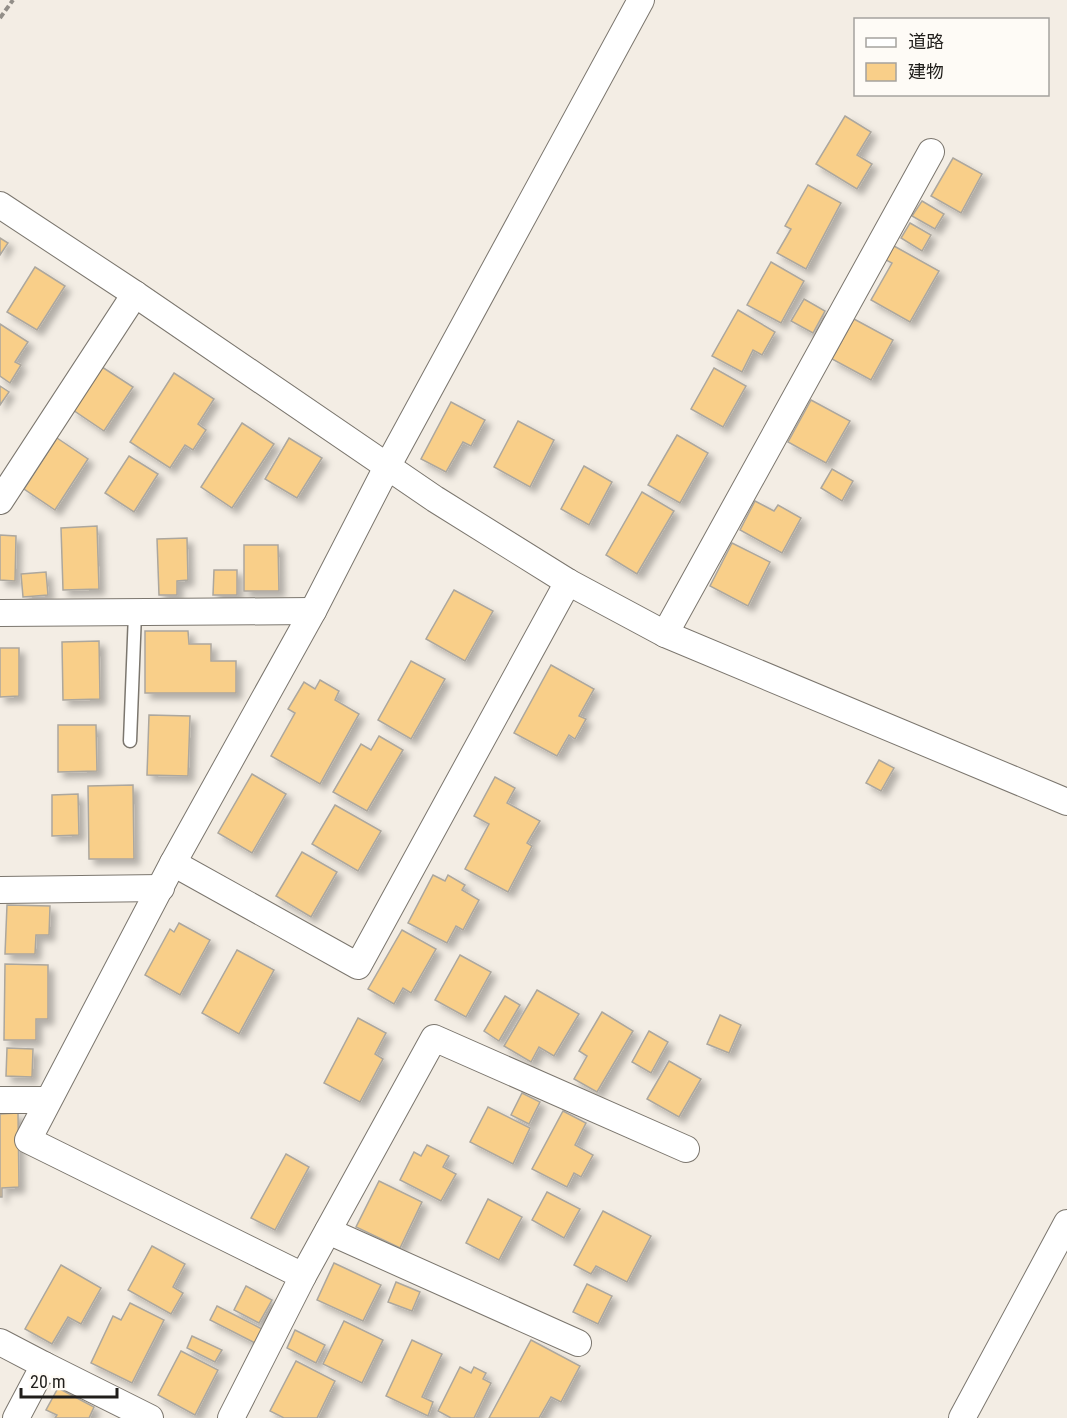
<svg xmlns="http://www.w3.org/2000/svg" width="1067" height="1418" viewBox="0 0 1067 1418" font-family="'Roboto Condensed','Noto Sans JP',sans-serif">
	<style>
		.building { fill: #f9cf89; stroke: #aca79e; stroke-width: 1.5; filter: url(#shadow) }
		.lines { fill: none; stroke-linecap: round; stroke-linejoin: round }
		.lane-casing { stroke: #7b766e; stroke-width: 15 }
		.street-casing { stroke: #7b766e; stroke-width: 28 }
		.path { stroke: #928e88; stroke-width: 4; stroke-dasharray: 6 3; stroke-linecap: butt }
		.lane { stroke: #fff; stroke-width: 12 }
		.street { stroke: #fff; stroke-width: 26 }
	</style>
	<defs>
		<filter id="shadow"><feDropShadow dx="5.5" dy="5.5" stdDeviation="3" flood-color="#0004"/></filter>
	</defs>
	<rect width="100%" height="100%" fill="#f3ede4"/>
	<g class="building">
		<path d="M845,116L871,132L857,155L872,164L857,189L816,164Z"/>
		<path d="M953,158L982,174L961,213L931,196Z"/>
		<path d="M808,185L841,203L806,269L777,253L791,229L785,226Z"/>
		<path d="M922,201L944,214L935,229L912,216Z"/>
		<path d="M910,223L931,235L922,251L901,238Z"/>
		<path d="M0,238L8,243L0,255Z"/>
		<path d="M894,246L939,271L910,322L871,300L892,263L886,260Z"/>
		<path d="M771,262L804,281L781,323L747,305Z"/>
		<path d="M35,267L65,286L37,330L7,312Z"/>
		<path d="M804,299L825,311L813,333L791,321Z"/>
		<path d="M738,310L775,332L762,355L753,350L742,372L712,356Z"/>
		<path d="M854,319L893,340L871,380L832,359Z"/>
		<path d="M0,324L28,342L15,362L21,365L10,383L0,376Z"/>
		<path d="M102,367L133,387L104,431L73,410Z"/>
		<path d="M714,368L746,386L723,427L691,409Z"/>
		<path d="M174,373L214,399L198,424L206,430L193,450L185,445L170,468L130,442Z"/>
		<path d="M0,386L9,392L0,405Z"/>
		<path d="M811,400L850,421L826,463L788,442Z"/>
		<path d="M451,402L485,420L471,446L463,442L446,472L421,459Z"/>
		<path d="M518,421L554,440L530,487L494,467Z"/>
		<path d="M242,423L274,444L232,508L201,487Z"/>
		<path d="M677,435L708,453L680,503L648,485Z"/>
		<path d="M57,438L88,459L55,510L24,489Z"/>
		<path d="M289,438L322,458L297,498L265,479Z"/>
		<path d="M129,456L158,474L134,512L105,493Z"/>
		<path d="M584,466L612,482L589,525L561,509Z"/>
		<path d="M832,469L853,481L842,501L821,488Z"/>
		<path d="M642,492L674,511L637,574L606,555Z"/>
		<path d="M755,501L774,511L778,505L801,518L782,553L740,530Z"/>
		<path d="M97,526L99,589L63,590L61,528Z"/>
		<path d="M0,535L16,536L15,581L0,580Z"/>
		<path d="M187,538L188,580L177,581V595H159L157,539Z"/>
		<path d="M732,543L770,562L748,606L710,586Z"/>
		<path d="M244,545H278L279,591H244Z"/>
		<path d="M214,570H237V595H213Z"/>
		<path d="M46,572L48,595L23,597L21,574Z"/>
		<path d="M454,590L493,611L465,661L426,639Z"/>
		<path d="M145,631H188L189,644H211V661H236V693H145Z"/>
		<path d="M99,641L100,699L63,700L62,642Z"/>
		<path d="M0,648H19V696L0,697Z"/>
		<path d="M411,661L445,679L411,739L378,720Z"/>
		<path d="M551,665L594,689L579,716L586,719L575,739L569,735L557,756L514,733Z"/>
		<path d="M320,680L339,691L335,700L359,714L320,784L271,756L295,713L288,709L304,682L315,689Z"/>
		<path d="M149,715L190,716L188,776L147,775Z"/>
		<path d="M58,725H96L97,771L58,772Z"/>
		<path d="M379,736L403,750L367,811L333,792L361,744L371,750Z"/>
		<path d="M879,760L894,768L881,791L866,783Z"/>
		<path d="M252,774L286,794L252,853L218,833Z"/>
		<path d="M495,777L515,788L507,803L540,821L527,843L532,846L508,892L465,869L489,824L474,816Z"/>
		<path d="M133,785L134,859H89L88,786Z"/>
		<path d="M78,794L79,835L52,836V795Z"/>
		<path d="M335,805L381,831L358,871L312,844Z"/>
		<path d="M302,852L337,872L311,917L276,896Z"/>
		<path d="M433,875L445,881L448,875L465,885L462,890L479,900L463,930L456,926L447,943L408,923Z"/>
		<path d="M7,905L50,906L49,935H36L35,954H5Z"/>
		<path d="M179,923L210,940L180,995L145,975L170,929L174,932Z"/>
		<path d="M402,930L436,949L411,993L403,988L394,1004L368,989Z"/>
		<path d="M237,950L274,970L239,1034L202,1013Z"/>
		<path d="M460,955L491,972L466,1017L435,1000Z"/>
		<path d="M5,964L48,965V1019H36V1040H4Z"/>
		<path d="M537,990L579,1014L554,1056L539,1047L531,1062L504,1046Z"/>
		<path d="M505,996L520,1005L499,1041L484,1031Z"/>
		<path d="M602,1012L633,1031L597,1092L574,1079L587,1056L579,1051Z"/>
		<path d="M720,1015L741,1025L729,1053L707,1044Z"/>
		<path d="M358,1018L386,1033L375,1054L383,1059L360,1102L324,1083Z"/>
		<path d="M649,1031L668,1042L651,1073L632,1062Z"/>
		<path d="M7,1048L33,1049L32,1077L6,1076Z"/>
		<path d="M669,1061L701,1079L679,1117L647,1099Z"/>
		<path d="M522,1093L540,1102L529,1124L511,1115Z"/>
		<path d="M488,1107L530,1128L513,1164L470,1142Z"/>
		<path d="M563,1111L586,1123L575,1145L593,1155L581,1177L574,1173L567,1187L532,1169Z"/>
		<path d="M18,1113L19,1187L2,1188V1197H0V1114Z"/>
		<path d="M427,1145L449,1156L443,1167L456,1174L441,1201L400,1180L414,1152L421,1156Z"/>
		<path d="M286,1154L309,1167L275,1230L251,1218Z"/>
		<path d="M379,1181L422,1202L400,1248L356,1227Z"/>
		<path d="M547,1192L580,1209L564,1238L532,1220Z"/>
		<path d="M488,1199L522,1217L499,1260L466,1243Z"/>
		<path d="M603,1211L651,1236L627,1282L596,1266L591,1274L574,1265Z"/>
		<path d="M152,1246L185,1264L173,1287L183,1293L171,1314L128,1290Z"/>
		<path d="M334,1263L381,1285L363,1321L317,1300Z"/>
		<path d="M61,1265L101,1288L81,1324L68,1317L52,1344L25,1329Z"/>
		<path d="M396,1282L420,1292L412,1311L388,1302Z"/>
		<path d="M587,1284L612,1296L598,1324L573,1312Z"/>
		<path d="M246,1286L272,1300L259,1323L234,1310Z"/>
		<path d="M130,1303L164,1320L132,1383L91,1363L113,1316L121,1320Z"/>
		<path d="M217,1306L262,1329L255,1343L210,1320Z"/>
		<path d="M344,1321L383,1340L362,1383L323,1364Z"/>
		<path d="M295,1330L325,1345L316,1363L287,1348Z"/>
		<path d="M192,1336L222,1350L215,1362L187,1348Z"/>
		<path d="M412,1340L442,1354L422,1397L433,1402L428,1416L386,1396Z"/>
		<path d="M531,1340L580,1366L561,1402L551,1397L539,1418H489Z"/>
		<path d="M181,1351L218,1370L195,1415L158,1395Z"/>
		<path d="M296,1361L335,1381L317,1418H284L270,1411Z"/>
		<path d="M460,1367L471,1373L474,1367L486,1373L483,1379L491,1383L474,1418H451L438,1411Z"/>
		<path d="M58,1388L94,1407L89,1418H55L57,1415L46,1410Z"/>
	</g>
	<g class="lines">
		<g class="lane-casing">
			<path id="lane" d="M130,741L135,613"/>
		</g>
		<g class="street-casing">
			<g id="street">
				<path d="M0,205L135,294L435,499L568,582L665,634L1067,802"/>
				<path d="M0,501L135,294"/>
				<path d="M0,613L313,611"/>
				<path d="M665,634L931,152"/>
				<path d="M173,863L358,966L568,582"/>
				<path d="M0,890L161,888"/>
				<path d="M0,1100H48"/>
				<path d="M328,1231L578,1343"/>
				<path d="M303,1276L434,1038L686,1149"/>
				<path d="M0,1342L44,1365L16,1418"/>
				<path d="M44,1365L150,1418"/>
				<path d="M231,1418L303,1276L28,1140L173,863L313,611L387,467L641,0"/>
				<path d="M962,1418L1067,1223"/>
			</g>
		</g>
		<path class="path" d="M0,18L13,0"/>
		<use href="#lane" class="lane"/>
		<use href="#street" class="street"/>
	</g>
	<rect x="854" y="18" width="195" height="78" fill="#fefbf6" stroke="#a5a39e" stroke-width="1.5"/>
	<rect x="866" y="38" width="30" height="9" fill="#ffffff" stroke="#a5a39e" stroke-width="1.5"/>
	<text x="908" y="48" font-size="18" fill="#201e1b">道路</text>
	<rect x="866" y="63" width="30" height="18" fill="#f9cf89" stroke="#a5a39e" stroke-width="1.5"/>
	<text x="908" y="78" font-size="18" fill="#201e1b">建物</text>
	<path d="M21 1388v9h96v-9" fill="none" stroke="#201e1b" stroke-width="3"/>
	<text x="30" y="1388" font-size="18" fill="#201e1b" stroke="#fefbf6" stroke-width="4.5" paint-order="stroke">20 m</text>
</svg>
